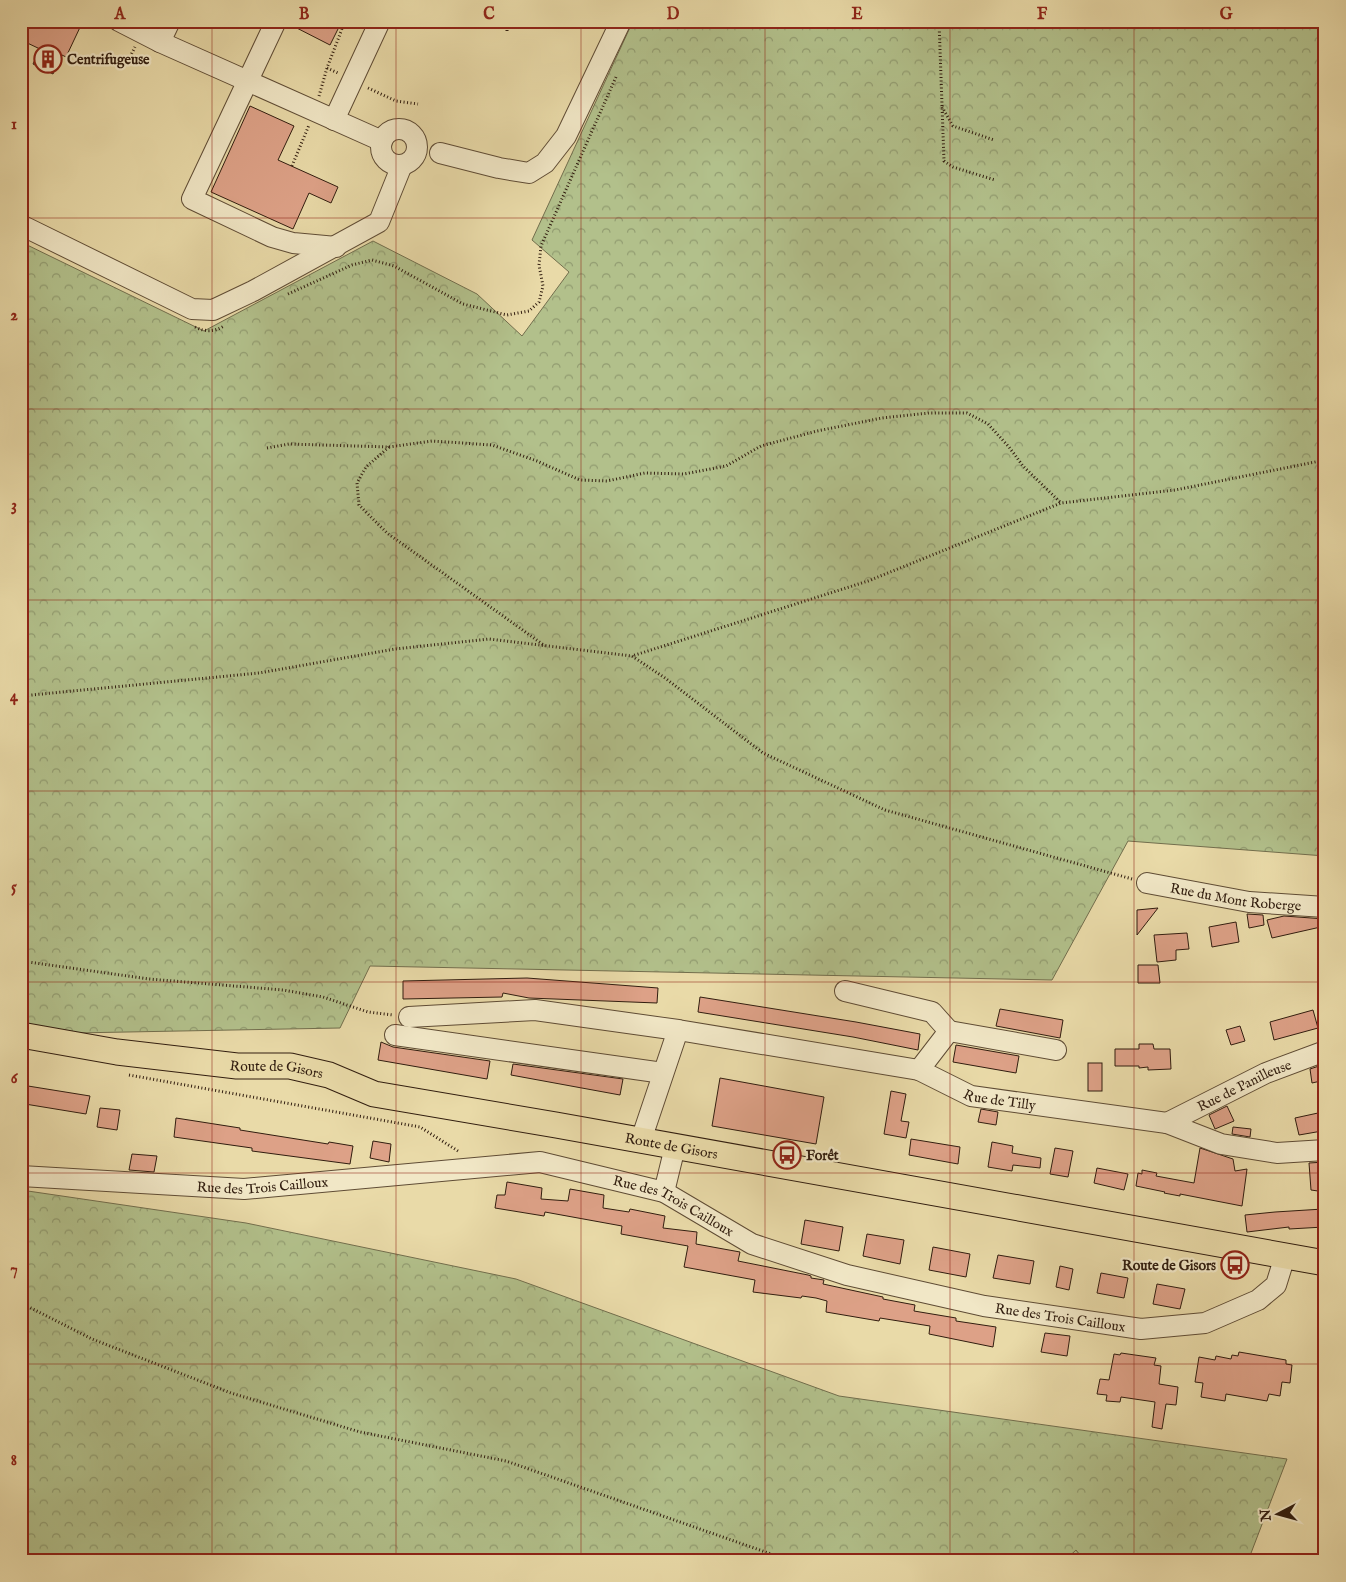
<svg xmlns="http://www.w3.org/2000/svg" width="1346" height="1582" viewBox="0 0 1346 1582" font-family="'IM FELL English',serif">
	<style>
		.grass { fill: url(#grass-tufts); stroke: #726e4d }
		.forest { fill: url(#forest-crowns); stroke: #726e4d }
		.building { fill: #dda187; stroke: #311d0f }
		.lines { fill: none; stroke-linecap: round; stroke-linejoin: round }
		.minor-casing { stroke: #5f4c35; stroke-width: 22 }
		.major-casing { stroke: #311d0f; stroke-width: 27 }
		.path { stroke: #311d0f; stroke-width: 3; stroke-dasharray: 1 2.5; stroke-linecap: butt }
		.minor { stroke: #f1e7c6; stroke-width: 20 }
		.major { stroke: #e9daa8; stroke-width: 25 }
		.grid { fill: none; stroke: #8f2418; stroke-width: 1; stroke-opacity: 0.55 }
		.labels { text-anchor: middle; stroke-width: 4.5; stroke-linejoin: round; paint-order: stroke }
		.poi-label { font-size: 14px; font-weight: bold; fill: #311d0f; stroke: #f1e7c6; text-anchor: start }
		.street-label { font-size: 14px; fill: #311d0f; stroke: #f1e7c6 }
		.neatline { fill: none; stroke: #8f2418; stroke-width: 2 }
		.grid-label { font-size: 16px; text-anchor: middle; font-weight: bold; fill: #8f2418 }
	</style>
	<defs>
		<pattern id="grass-tufts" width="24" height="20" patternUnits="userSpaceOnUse" patternTransform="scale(1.25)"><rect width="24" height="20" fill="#b2c08b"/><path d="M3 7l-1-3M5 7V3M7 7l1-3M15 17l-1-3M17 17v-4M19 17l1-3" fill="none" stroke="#919b70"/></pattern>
		<pattern id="forest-crowns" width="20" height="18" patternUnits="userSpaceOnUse" patternTransform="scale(1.25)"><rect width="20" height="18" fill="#b2c08b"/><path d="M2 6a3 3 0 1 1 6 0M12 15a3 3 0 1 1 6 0" fill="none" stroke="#919b70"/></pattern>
	</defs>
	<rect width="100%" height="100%" fill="#e9daa8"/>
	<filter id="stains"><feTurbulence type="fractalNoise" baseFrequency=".004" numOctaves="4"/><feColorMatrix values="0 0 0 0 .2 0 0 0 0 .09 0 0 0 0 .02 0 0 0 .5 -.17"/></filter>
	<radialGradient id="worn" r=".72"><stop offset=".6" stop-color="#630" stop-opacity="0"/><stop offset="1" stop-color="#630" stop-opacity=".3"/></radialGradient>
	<path class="grass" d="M1076,1550L1085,1561H1064Z"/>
	<g class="forest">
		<path d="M633,21H1325V856L1128,841L1052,980L370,966L340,1028L21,1034V242L204,331L373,241L477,294L522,336L569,272L532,240Z"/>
		<path d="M21,1190L246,1223L516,1279L839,1396L1287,1459L1248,1561H1085L1076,1550L1064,1561H21Z"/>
	</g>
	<g class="building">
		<path d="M21,21H83L66,57L62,55L53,74L33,64L40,49L21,40Z"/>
		<path d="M288,21H342L330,45L287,23Z"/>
		<path d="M250,106L294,126L278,160L338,187L331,203L309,193L293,229L211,192Z"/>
		<path d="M1158,908L1137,935V910Z"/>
		<path d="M1247,914L1263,915L1264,925L1249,928Z"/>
		<path d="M1284,916L1325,919V926L1272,938L1267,920Z"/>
		<path d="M1236,922L1239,942L1212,947L1209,927Z"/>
		<path d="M1187,933L1189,949L1176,950V960L1157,962L1154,935Z"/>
		<path d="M1138,965H1158L1160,983H1138Z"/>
		<path d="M527,978L658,988L657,1003L529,998L503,993L502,997L403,999V981Z"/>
		<path d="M700,997L856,1022L920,1034L918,1050L853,1037L698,1012Z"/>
		<path d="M1000,1009L1063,1020L1060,1038L996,1026Z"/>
		<path d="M1313,1010L1318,1028L1274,1040L1270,1022Z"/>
		<path d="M1240,1026L1245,1041L1231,1045L1226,1030Z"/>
		<path d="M381,1042L393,1047L490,1061L487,1079L378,1060Z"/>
		<path d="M1139,1044H1153L1154,1049H1170L1171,1069L1148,1070V1067L1139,1068V1066H1115V1049H1139Z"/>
		<path d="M956,1045L1019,1056L1016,1073L953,1062Z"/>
		<rect x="1088" y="1063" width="14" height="28"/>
		<path d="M513,1064L623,1079L620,1095L511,1075Z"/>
		<path d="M1325,1064V1080L1312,1083L1310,1069Z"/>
		<path d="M720,1078L824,1097L816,1144L712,1126Z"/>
		<path d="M28,1086L90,1096L86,1114L25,1104Z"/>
		<path d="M891,1091L906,1094L901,1121L909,1122L906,1138L884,1134Z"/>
		<path d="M1227,1106L1234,1121L1215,1129L1209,1115Z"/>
		<path d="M100,1108L120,1110L117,1130L97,1127Z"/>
		<path d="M981,1109L998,1112L996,1125L978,1122Z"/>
		<path d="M1318,1113L1322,1131L1299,1135L1295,1118Z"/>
		<path d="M176,1118L240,1128V1130L328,1144L329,1142L353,1146L350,1164L252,1151V1148L174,1137Z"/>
		<path d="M1233,1127L1251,1129L1250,1137L1232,1134Z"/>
		<path d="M911,1139L960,1147L958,1164L909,1155Z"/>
		<path d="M373,1141L391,1144L389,1162L370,1158Z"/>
		<path d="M992,1142L1013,1146L1012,1153L1041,1158L1040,1168L1013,1165L1012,1171L988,1167Z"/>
		<path d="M1055,1148L1073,1151L1068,1177L1050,1174Z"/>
		<path d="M1200,1148L1233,1159L1235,1171L1247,1169L1242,1206L1180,1194V1196L1164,1193L1165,1192L1136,1186L1138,1173L1142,1174V1170L1157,1173L1156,1176L1194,1183Z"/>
		<path d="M132,1154L157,1156L154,1172L129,1170Z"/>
		<path d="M1325,1162V1192L1311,1190L1309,1163Z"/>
		<path d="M1097,1168L1128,1174L1124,1190L1094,1183Z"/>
		<path d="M507,1182L542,1188L541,1199L568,1201L570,1189L604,1195L603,1208L629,1212L630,1209L665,1216L663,1228L697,1232L696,1244L740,1252L738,1261L808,1275L811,1276V1278L824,1280L823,1284L883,1297V1299L915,1305L914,1311L956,1318V1321L996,1327L993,1347L929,1334L930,1326L880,1318L879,1321L826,1312L827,1301L816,1298L802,1296L801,1298L753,1292L755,1280L684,1267L688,1246L621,1234L622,1226L545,1212L544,1216L495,1208L497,1195H505Z"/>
		<path d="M1323,1209L1324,1227L1289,1229V1227L1247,1232L1245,1215L1275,1212Z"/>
		<path d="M805,1220L843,1227L839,1251L801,1244Z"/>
		<path d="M867,1234L904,1240L900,1264L863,1256Z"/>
		<path d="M933,1247L970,1254L966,1277L929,1270Z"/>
		<path d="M998,1255L1034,1261L1030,1284L993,1278Z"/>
		<path d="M1060,1266L1073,1269L1069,1290L1056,1287Z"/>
		<path d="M1101,1273L1128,1278L1124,1298L1097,1293Z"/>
		<path d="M1157,1284L1185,1289L1180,1309L1153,1304Z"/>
		<path d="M1045,1333L1070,1336L1067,1356L1041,1352Z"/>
		<path d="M1239,1352L1286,1360V1364L1292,1365L1290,1383L1282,1382L1280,1396L1269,1394L1267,1401L1226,1394L1225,1401L1201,1397L1203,1383L1195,1382L1199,1357L1215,1360L1216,1356L1231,1359L1232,1355L1238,1356Z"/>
		<path d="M1121,1353L1156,1358L1154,1365L1161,1366L1159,1384L1178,1387L1176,1405L1166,1404L1162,1429L1152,1427L1155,1402L1121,1397L1120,1402L1106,1401L1107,1395L1097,1394L1100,1379L1109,1380L1114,1354L1120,1355Z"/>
	</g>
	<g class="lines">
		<g class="minor-casing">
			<g id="minor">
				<path d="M119,21L160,42L382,141"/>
				<path d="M276,21L192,199L272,237L293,243L336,247"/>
				<path d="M160,42L170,21"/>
				<path d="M334,120L380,21"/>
				<circle cx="399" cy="147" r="18"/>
				<path d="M440,153L499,168L529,173L545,163L566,136L621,21"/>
				<path d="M21,225L192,309L213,310L253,291L379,222L402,165"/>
				<path id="s1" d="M1147,883L1249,902L1325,907"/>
				<path d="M845,991L932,1012L949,1031L919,1070"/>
				<path id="s2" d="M409,1017L535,1010L678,1030L919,1070L971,1096L1167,1123L1221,1144L1277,1153L1325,1150"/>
				<path d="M949,1031L1056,1050"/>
				<path d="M395,1035L663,1073"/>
				<path id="s3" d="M1167,1123L1266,1073L1325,1051"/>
				<path d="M641,1140L678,1030"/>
				<path id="s4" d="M21,1176L244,1189L540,1162L664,1192L752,1244L847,1275L984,1306L1141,1329L1205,1323L1258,1300L1276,1285L1285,1256"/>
				<path d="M664,1192L675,1147"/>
			</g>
		</g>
		<g class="major-casing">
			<g id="major">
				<path id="s5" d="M21,1035L117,1052L237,1066H290L329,1075L374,1094L556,1125L1325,1263"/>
			</g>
		</g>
		<g class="path">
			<path d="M939,21L944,161L953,167L995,180"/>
			<path d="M639,28L642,21"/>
			<path d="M507,31V21"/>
			<path d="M130,57L135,47"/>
			<path d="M327,68L338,73"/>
			<path d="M368,88L396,101L418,104"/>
			<path d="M319,96L327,68L345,21"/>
			<path d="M942,107L953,126L994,140"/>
			<path d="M292,166L309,125"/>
			<path d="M288,294L352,265L372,260L394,266L463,304L507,315L529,311L539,302L543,286L539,265L541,246L616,77"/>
			<path d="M195,327C205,332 214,332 224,326"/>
			<path d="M389,447L366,467L357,483L359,505L387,533L545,646"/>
			<path d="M267,448L289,444L389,447L432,441L492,445L537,461L580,480L607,481L645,473L684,474L726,466L761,446L817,431L882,418L929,413H967L988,424L1009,447L1023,466L1061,503"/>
			<path d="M21,696L259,673L395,649L489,639L632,656"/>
			<path d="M1132,879L885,810L763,753L665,678L632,656L868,581L1061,503L1175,490L1325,460"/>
			<path d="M21,961L149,979L283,990L323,997L368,1012L393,1015"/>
			<path d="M129,1075L420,1127L458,1151"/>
			<path d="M21,1303L92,1339L231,1393L360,1432L506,1461L774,1555L784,1561"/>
		</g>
		<use href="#minor" class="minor"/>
		<use href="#major" class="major"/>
	</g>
	<path class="grid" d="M212,21V1561M396,21V1561M581,21V1561M765,21V1561M950,21V1561M1134,21V1561M21,218H1325M21,409H1325M21,600H1325M21,791H1325M21,982H1325M21,1173H1325M21,1364H1325"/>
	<defs>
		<g id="building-ring" transform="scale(1.4375)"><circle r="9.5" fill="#f1e7c6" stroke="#8f2418" stroke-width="1.5"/><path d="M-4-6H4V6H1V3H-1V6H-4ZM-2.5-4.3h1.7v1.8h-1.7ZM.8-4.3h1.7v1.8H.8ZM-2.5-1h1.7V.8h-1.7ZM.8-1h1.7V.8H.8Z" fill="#8f2418"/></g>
		<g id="bus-ring" transform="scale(1.4375)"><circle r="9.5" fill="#f1e7c6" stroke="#8f2418" stroke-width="1.5"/><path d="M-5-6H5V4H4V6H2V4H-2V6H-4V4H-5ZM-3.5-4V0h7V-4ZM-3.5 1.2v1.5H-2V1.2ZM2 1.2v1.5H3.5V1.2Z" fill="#8f2418"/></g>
	</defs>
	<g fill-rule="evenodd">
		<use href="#building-ring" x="48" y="59"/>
		<use href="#bus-ring" x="787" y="1155"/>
		<use href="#bus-ring" x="1235" y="1265"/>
	</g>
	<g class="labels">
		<g class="poi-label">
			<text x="67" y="64">Centrifugeuse</text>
			<text x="806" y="1160">Forêt</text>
			<text x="1216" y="1270" text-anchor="end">Route de Gisors</text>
		</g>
		<g class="street-label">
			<text dy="5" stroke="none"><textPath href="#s1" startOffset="90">Rue du Mont Roberge</textPath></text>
			<text dy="5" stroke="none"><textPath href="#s5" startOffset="258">Route de Gisors</textPath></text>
			<text dy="5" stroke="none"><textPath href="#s3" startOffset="86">Rue de Panilleuse</textPath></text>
			<text dy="5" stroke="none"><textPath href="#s2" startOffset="602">Rue de Tilly</textPath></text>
			<text dy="5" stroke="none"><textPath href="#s5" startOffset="662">Route de Gisors</textPath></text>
			<text dy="5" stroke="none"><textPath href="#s4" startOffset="242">Rue des Trois Cailloux</textPath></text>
			<text dy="5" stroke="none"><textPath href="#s4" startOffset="662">Rue des Trois Cailloux</textPath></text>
			<text dy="5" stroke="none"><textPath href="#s4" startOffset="1068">Rue des Trois Cailloux</textPath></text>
		</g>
	</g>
	<rect width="1346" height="1582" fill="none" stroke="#e9daa8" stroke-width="55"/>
	<g transform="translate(1278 1514) rotate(264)" stroke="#f1e7c6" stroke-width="4" paint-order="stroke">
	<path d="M0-4L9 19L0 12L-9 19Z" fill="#311d0f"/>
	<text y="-8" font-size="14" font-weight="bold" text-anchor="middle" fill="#311d0f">N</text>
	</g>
	<rect x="28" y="28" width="1290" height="1526" class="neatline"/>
	<g class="grid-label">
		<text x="120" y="19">A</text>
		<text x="304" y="19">B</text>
		<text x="489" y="19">C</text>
		<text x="673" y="19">D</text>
		<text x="857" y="19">E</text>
		<text x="1042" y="19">F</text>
		<text x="1226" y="19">G</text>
		<text x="14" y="129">1</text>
		<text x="14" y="320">2</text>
		<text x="14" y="510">3</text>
		<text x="14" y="701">4</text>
		<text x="14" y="892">5</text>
		<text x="14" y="1083">6</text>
		<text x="14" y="1274">7</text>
		<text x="14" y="1465">8</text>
	</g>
	<rect width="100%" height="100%" filter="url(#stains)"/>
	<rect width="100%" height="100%" fill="url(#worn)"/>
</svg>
